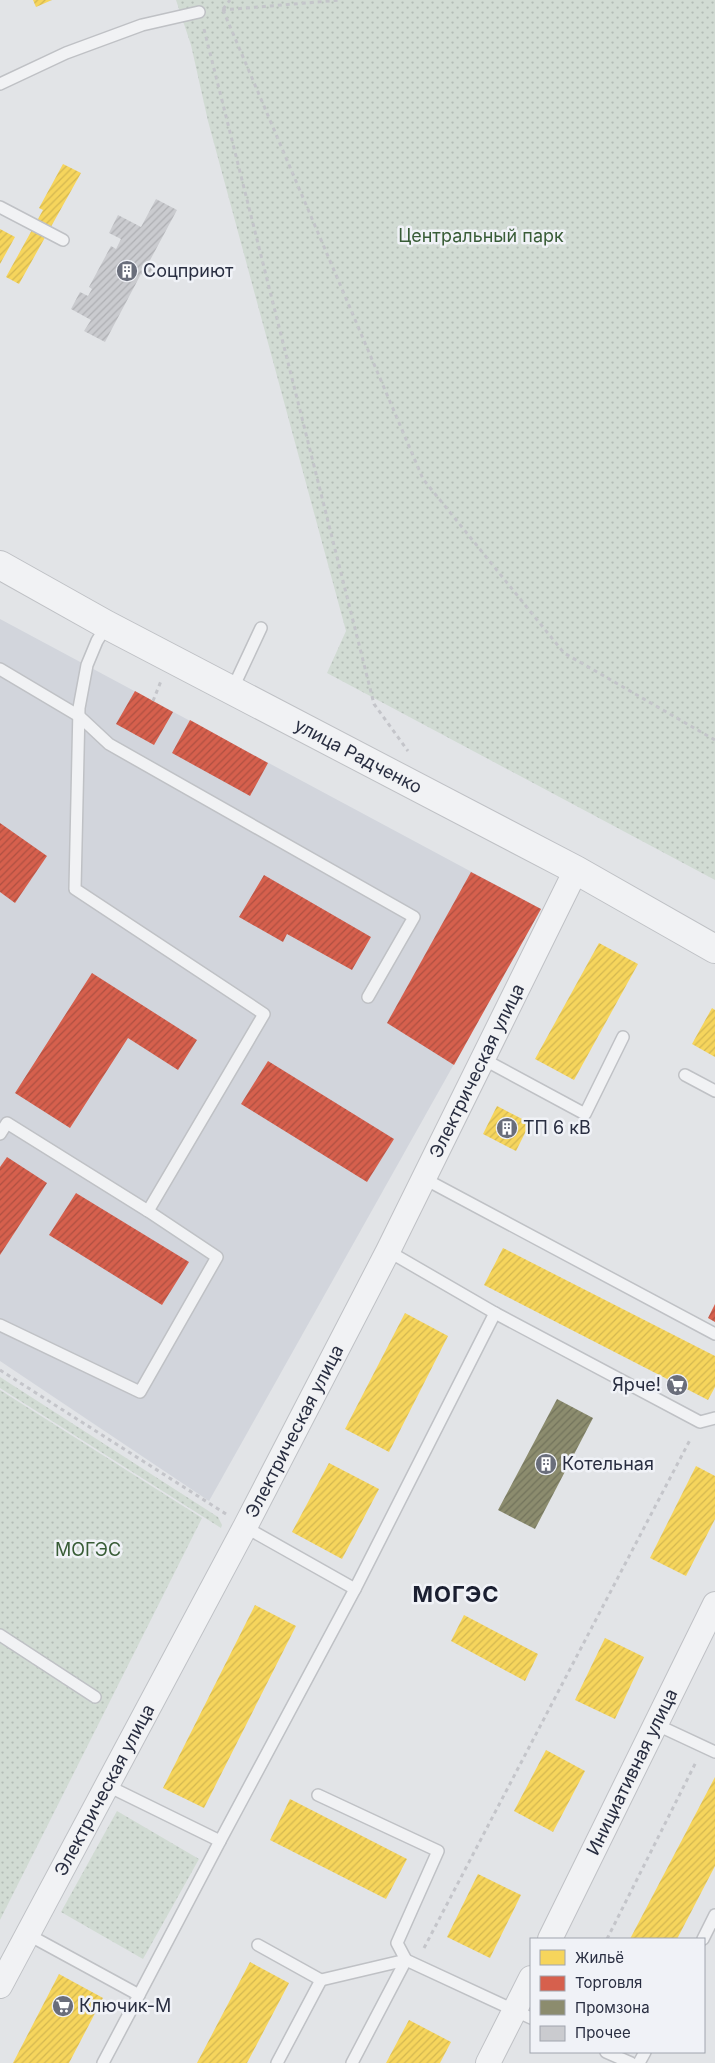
<svg xmlns="http://www.w3.org/2000/svg" width="715" height="2063" viewBox="0 0 715 2063" font-family="Inter,sans-serif">
	<style>
		.built { fill: #d2d5dc }
		.green { fill: url(#green-dots) }
		.homes { fill: url(#homes-hatch) }
		.shops { fill: url(#shops-hatch) }
		.industry { fill: url(#industry-hatch) }
		.building { fill: url(#building-hatch) }
		.lines { fill: none; stroke-linecap: round; stroke-linejoin: round }
		.service-casing { stroke: #bfc1c5; stroke-width: 14 }
		.minor-casing { stroke: #bfc1c5; stroke-width: 26 }
		.tertiary-casing { stroke: #bfc1c5; stroke-width: 30 }
		.path { stroke: #c4c5ca; stroke-width: 3; stroke-dasharray: 4 4; stroke-linecap: butt }
		.service { stroke: #f1f2f4; stroke-width: 11 }
		.minor { stroke: #f1f2f4; stroke-width: 24 }
		.tertiary { stroke: #f1f2f4; stroke-width: 28 }
		.labels { text-anchor: middle; stroke-width: 5; stroke-linejoin: round; paint-order: stroke }
		.park-label { font-size: 18px; fill: #385c36; stroke: #f0f2f7 }
		.poi-label { font-size: 18px; fill: #292e41; stroke: #f0f2f7; text-anchor: start }
		.street-label { font-size: 18px; fill: #292e41; stroke: #f0f2f7 }
		.district-label { font-size: 22px; font-weight: bold; letter-spacing: 1px; fill: #1b1f31; stroke: #f0f2f7 }
	</style>
	<defs>
		<pattern id="green-dots" width="8" height="8" patternUnits="userSpaceOnUse" patternTransform="scale(1.25)"><rect width="8" height="8" fill="#d1dbd3"/><path d="M2 2h.1M6 6h.1" fill="none" stroke="#b3bcb6" stroke-width="1.8" stroke-linecap="round"/></pattern>
		<pattern id="homes-hatch" width="6" height="6" patternUnits="userSpaceOnUse" patternTransform="scale(1.25)"><rect width="6" height="6" fill="#f6d55c"/><path d="M-1 1l2-2M0 6l6-6M5 7l2-2" fill="none" stroke="#d3b751"/></pattern>
		<pattern id="shops-hatch" width="6" height="6" patternUnits="userSpaceOnUse" patternTransform="scale(1.25)"><rect width="6" height="6" fill="#d6604d"/><path d="M-1 1l2-2M0 6l6-6M5 7l2-2" fill="none" stroke="#ae5042"/></pattern>
		<pattern id="industry-hatch" width="6" height="6" patternUnits="userSpaceOnUse" patternTransform="scale(1.25)"><rect width="6" height="6" fill="#8c8c6e"/><path d="M-1 1l2-2M0 6l6-6M5 7l2-2" fill="none" stroke="#72735c"/></pattern>
		<pattern id="building-hatch" width="6" height="6" patternUnits="userSpaceOnUse" patternTransform="scale(1.25)"><rect width="6" height="6" fill="#cacbcf"/><path d="M-1 1l2-2M0 6l6-6M5 7l2-2" fill="none" stroke="#aeafb3"/></pattern>
	</defs>
	<rect width="100%" height="100%" fill="#e2e4e7"/>
	<path class="built" d="M0,619L541,909L209,1501L0,1361Z"/>
	<g class="green">
		<path d="M176,0H715V880L327,673L346,631L208,121L191,45Z"/>
		<path d="M0,1377L218,1517L222,1525L221,1528L0,1388Z"/>
		<path d="M0,1390L202,1518L0,1920Z"/>
		<path d="M117,1811L199,1859L143,1959L61,1912Z"/>
	</g>
	<g class="homes">
		<path d="M33,0H52L36,7Z"/>
		<path d="M63,164L81,173L19,284L6,277L43,210L39,208Z"/>
		<path d="M0,229L15,237L0,264Z"/>
		<path d="M599,943L638,964L574,1080L535,1059Z"/>
		<path d="M712,1008L715,1010V1057L692,1044Z"/>
		<path d="M497,1106L530,1123L516,1151L483,1134Z"/>
		<path d="M503,1248L715,1356V1387L708,1400L484,1285Z"/>
		<path d="M405,1313L448,1336L389,1452L345,1429Z"/>
		<path d="M329,1463L379,1489L342,1559L292,1532Z"/>
		<path d="M696,1466L715,1476V1519L686,1576L650,1558Z"/>
		<path d="M255,1605L296,1626L204,1808L163,1788Z"/>
		<path d="M464,1615L538,1654L525,1681L451,1641Z"/>
		<path d="M605,1638L644,1657L615,1719L575,1700Z"/>
		<path d="M546,1750L585,1771L553,1832L514,1811Z"/>
		<path d="M715,1777V1866L677,1939H630Z"/>
		<path d="M290,1799L407,1859L386,1899L270,1840Z"/>
		<path d="M478,1874L521,1895L490,1958L447,1937Z"/>
		<path d="M250,1962L289,1983L247,2063H197Z"/>
		<path d="M59,1974L103,1998L69,2063H13Z"/>
		<path d="M409,2020L451,2042L440,2063H386Z"/>
	</g>
	<g class="shops">
		<path d="M135,691L173,712L154,745L116,724Z"/>
		<path d="M190,720L268,763L250,796L172,753Z"/>
		<path d="M0,823L47,856L15,903L0,892Z"/>
		<path d="M471,872L541,909L454,1065L387,1023Z"/>
		<path d="M264,875L371,937L352,970L287,934L283,942L239,917Z"/>
		<path d="M92,973L197,1040L178,1070L128,1038L70,1128L15,1093Z"/>
		<path d="M268,1061L394,1139L367,1182L241,1104Z"/>
		<path d="M7,1157L47,1183L0,1255V1167Z"/>
		<path d="M76,1193L189,1262L162,1305L49,1235Z"/>
		<path d="M715,1304V1322L708,1318Z"/>
	</g>
	<path class="industry" d="M557,1399L593,1418L535,1529L498,1510Z"/>
	<path class="building" d="M156,199L177,210L148,264L157,269L151,279L141,274L105,342L84,331L91,320L71,309L80,292L88,296L92,289L89,287L111,246L116,249L121,239L109,233L118,215L141,227Z"/>
	<g class="lines">
		<g class="service-casing">
			<g id="service">
				<path d="M0,84L66,53L142,25L199,12"/>
				<path d="M0,207L63,240"/>
				<path d="M107,625L97,641L87,665L79,708L75,889L264,1014L148,1211"/>
				<path d="M0,669L79,716L109,744L414,917L368,997"/>
				<path d="M232,690L261,628"/>
				<path d="M483,1059L585,1114L623,1037"/>
				<path d="M685,1075L715,1091"/>
				<path d="M0,1134L7,1123L148,1211L217,1257L140,1392L0,1325"/>
				<path d="M423,1178L715,1334"/>
				<path d="M388,1251L495,1313L700,1422L715,1418"/>
				<path d="M245,1527L355,1589L495,1313"/>
				<path d="M0,1635L95,1697"/>
				<path d="M655,1724L715,1752"/>
				<path d="M108,1786L220,1841L355,1589"/>
				<path d="M27,1934L139,1995L103,2063"/>
				<path d="M703,1939L715,1915"/>
				<path d="M258,1945L321,1980L406,1960L397,1943L438,1851L318,1795"/>
				<path d="M139,1995L220,1841"/>
				<path d="M606,2052L631,2063"/>
				<path d="M277,2063L321,1980"/>
				<path d="M352,2063L406,1960L531,2018"/>
				<path d="M639,2063L645,2052"/>
			</g>
		</g>
		<g class="minor-casing">
			<g id="minor">
				<path id="s1" d="M550,1939L715,1604"/>
				<path id="s2" d="M0,1986L245,1527L388,1251L576,870"/>
				<path d="M488,2063L531,1978"/>
			</g>
		</g>
		<g class="tertiary-casing">
			<g id="tertiary">
				<path id="s3" d="M0,565L107,625L576,870L715,949"/>
			</g>
		</g>
		<g class="path">
			<path d="M223,9L230,0"/>
			<path d="M222,10L341,0"/>
			<path d="M223,10L423,479L564,653L715,740"/>
			<path d="M204,29L374,704L408,751"/>
			<path d="M153,701L161,681"/>
			<path d="M0,1370L226,1514"/>
			<path d="M607,1939L696,1762"/>
			<path d="M424,1948L691,1438"/>
		</g>
		<use href="#service" class="service"/>
		<use href="#minor" class="minor"/>
		<use href="#tertiary" class="tertiary"/>
	</g>
	<defs>
		<g id="building-disc" transform="scale(1.125)"><circle r="9.5" fill="#6a6e7b" stroke="#f0f2f7"/><path d="M-4-6H4V6H1V3H-1V6H-4ZM-2.5-4.3h1.7v1.8h-1.7ZM.8-4.3h1.7v1.8H.8ZM-2.5-1h1.7V.8h-1.7ZM.8-1h1.7V.8H.8Z" fill="#fff"/></g>
		<g id="supermarket-disc" transform="scale(1.125)"><circle r="9.5" fill="#6a6e7b" stroke="#f0f2f7"/><path d="M-6-5.5h2.5l.6 2H6L4.5 2H-2.5L-4.4-4H-6ZM-1.5 3.2a1.3 1.3 0 1 0 .1 0ZM3 3.2a1.3 1.3 0 1 0 .1 0Z" fill="#fff"/></g>
	</defs>
	<g fill-rule="evenodd">
		<use href="#building-disc" x="127" y="271"/>
		<use href="#building-disc" x="507" y="1128"/>
		<use href="#supermarket-disc" x="677" y="1385"/>
		<use href="#building-disc" x="546" y="1464"/>
		<use href="#supermarket-disc" x="63" y="2006"/>
	</g>
	<g class="labels">
		<g class="park-label">
			<text x="481" y="242">Центральный парк</text>
			<text x="88" y="1556">МОГЭС</text>
		</g>
		<g class="poi-label">
			<text x="143" y="277">Соцприют</text>
			<text x="523" y="1134">ТП 6 кВ</text>
			<text x="661" y="1391" text-anchor="end">Ярче!</text>
			<text x="562" y="1470">Котельная</text>
			<text x="79" y="2012">Ключик-М</text>
		</g>
		<g class="street-label">
			<text dy="6" stroke="none"><textPath href="#s3" startOffset="406">улица Радченко</textPath></text>
			<text dy="6" stroke="none"><textPath href="#s2" startOffset="1032">Электрическая улица</textPath></text>
			<text dy="6" stroke="none"><textPath href="#s2" startOffset="628">Электрическая улица</textPath></text>
			<text dy="6" stroke="none"><textPath href="#s1" startOffset="186">Инициативная улица</textPath></text>
			<text dy="6" stroke="none"><textPath href="#s2" startOffset="222">Электрическая улица</textPath></text>
		</g>
		<g class="district-label">
			<text x="456" y="1602">МОГЭС</text>
		</g>
	</g>
	<rect x="530" y="1938" width="175" height="115" fill="#f0f2f7" stroke="#a0a4ae"/>
	<rect x="540" y="1950" width="25" height="15" fill="#f6d55c" stroke="#a0a4ae"/>
	<text x="575" y="1963" font-size="15" fill="#292e41">Жильё</text>
	<rect x="540" y="1976" width="25" height="15" fill="#d6604d" stroke="#a0a4ae"/>
	<text x="575" y="1988" font-size="15" fill="#292e41">Торговля</text>
	<rect x="540" y="2000" width="25" height="15" fill="#8c8c6e" stroke="#a0a4ae"/>
	<text x="575" y="2013" font-size="15" fill="#292e41">Промзона</text>
	<rect x="540" y="2026" width="25" height="15" fill="#cacbcf" stroke="#a0a4ae"/>
	<text x="575" y="2038" font-size="15" fill="#292e41">Прочее</text>
</svg>
